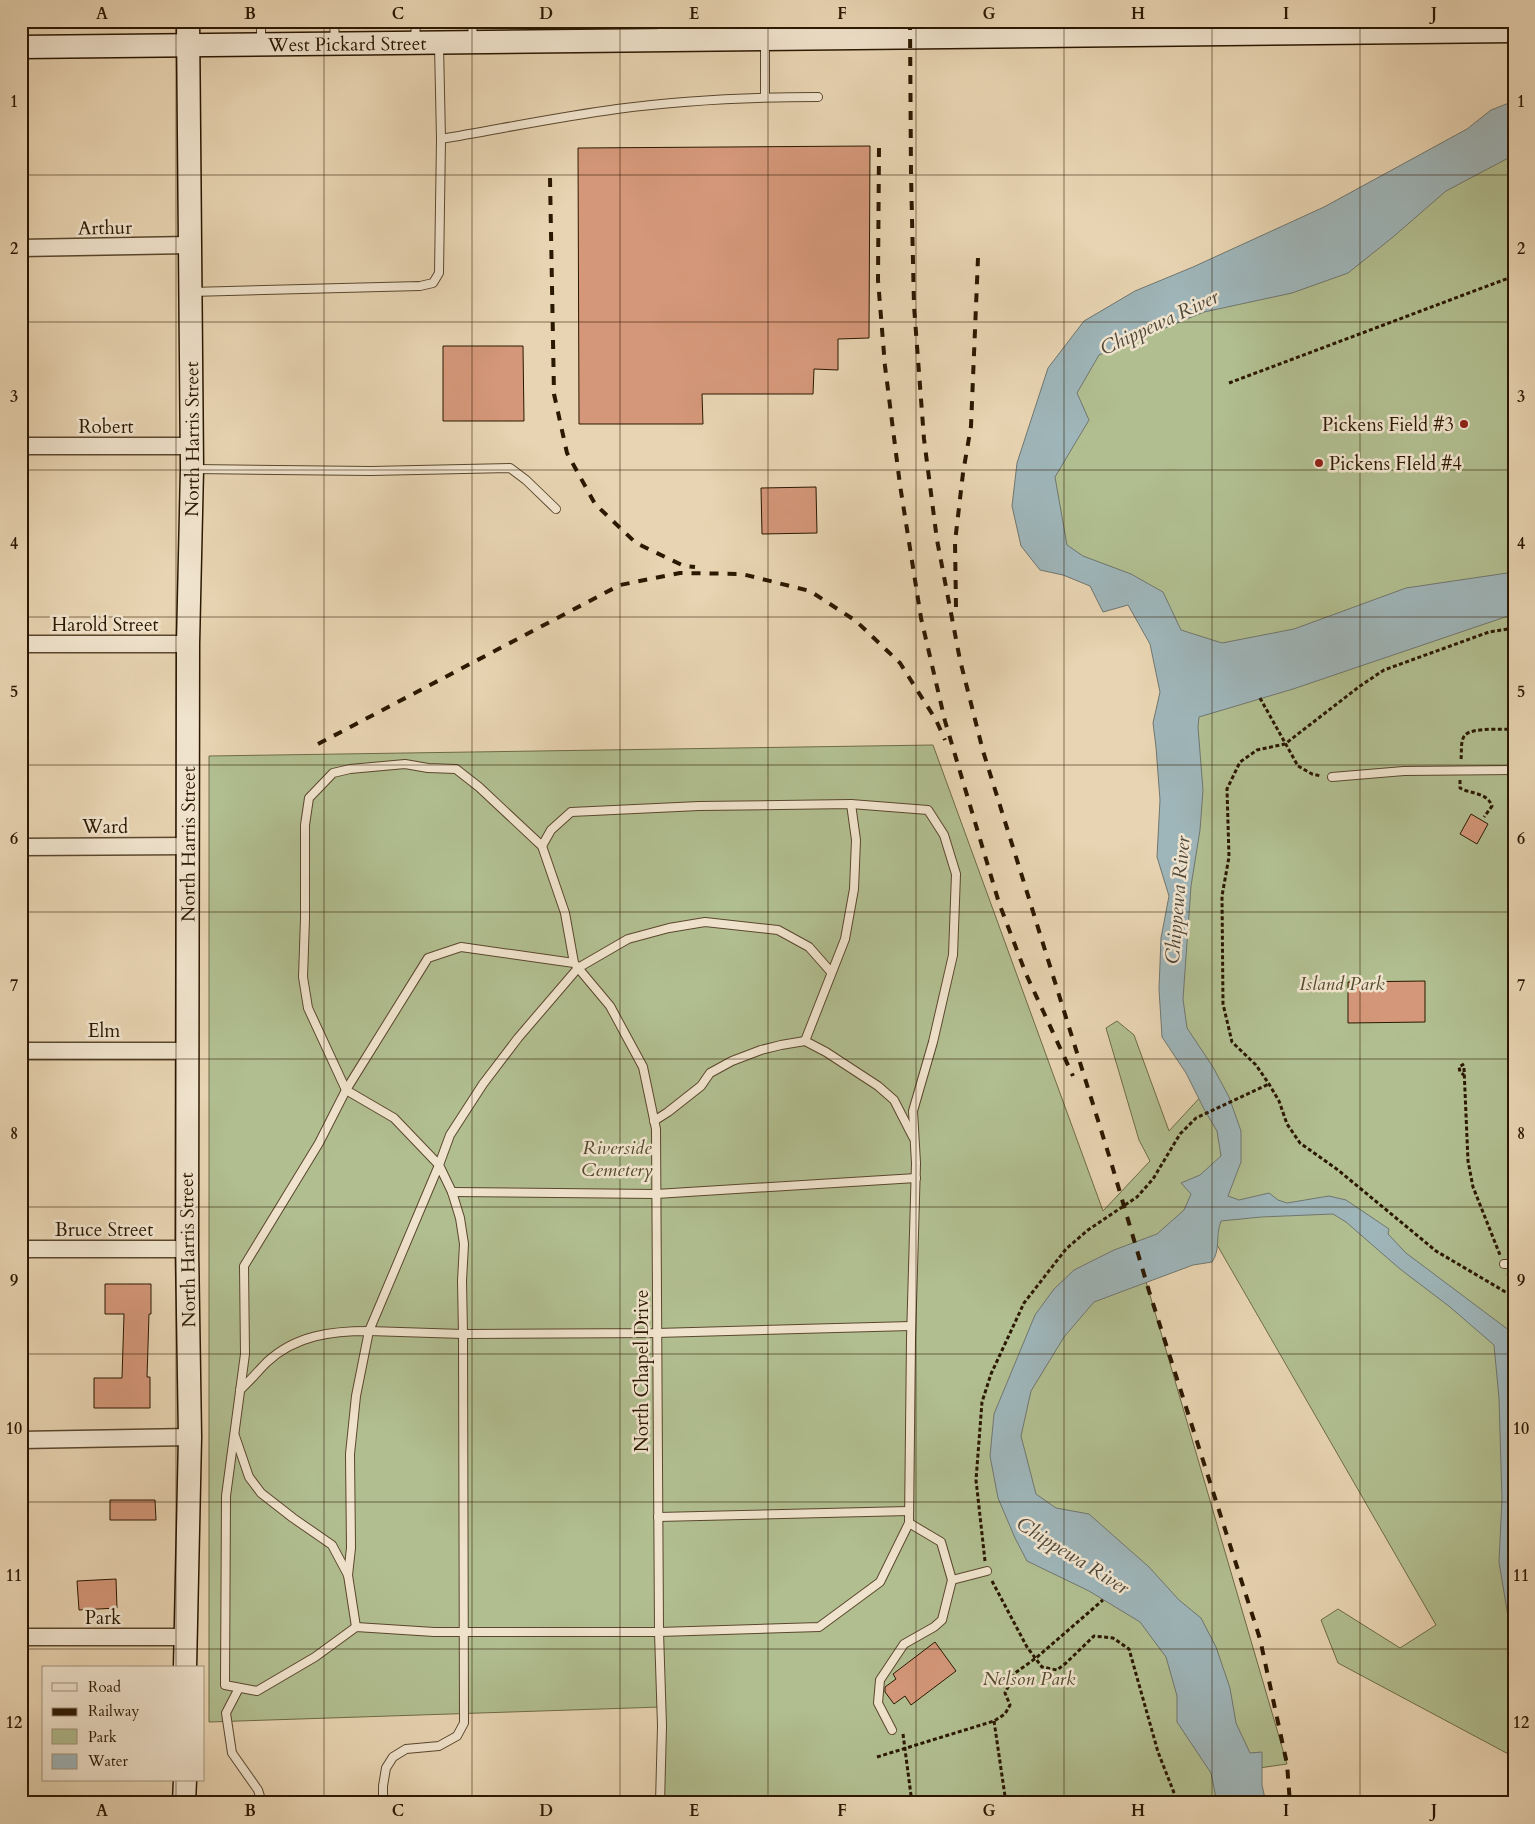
<svg xmlns="http://www.w3.org/2000/svg" width="1535" height="1824" viewBox="0 0 1535 1824" font-family="Cardo,serif">
	<style>
		.green { fill: #b1be90; stroke: #6e6b48 }
		.water { fill: #9eb5b9; stroke: #70766f }
		.building { fill: #d49779; stroke: #2b1801 }
		.lines { fill: none; stroke-linecap: round; stroke-linejoin: round }
		.lane-casing { stroke: #5a472d; stroke-width: 10 }
		.street-casing { stroke: #5a472d; stroke-width: 19 }
		.secondary-casing { stroke: #2b1801; stroke-width: 25 }
		.path { stroke: #2b1801; stroke-width: 3; stroke-dasharray: 4 2.5; stroke-linecap: butt }
		.lane { stroke: #f0e3cd; stroke-width: 8 }
		.street { stroke: #f0e3cd; stroke-width: 16 }
		.secondary { stroke: #f0e3cd; stroke-width: 22 }
		.rail { stroke: #2b1801; stroke-width: 4; stroke-dasharray: 9 9; stroke-linecap: butt }
		.grid { fill: none; stroke: #2b1801; stroke-width: 1; stroke-opacity: 0.55 }
		.poi-dot { fill: #8f2418; stroke: #f0e3cd; stroke-width: 2 }
		.labels { text-anchor: middle; stroke-width: 5; stroke-linejoin: round; paint-order: stroke }
		.street-label { font-size: 19px; fill: #2b1801; stroke: #f0e3cd }
		.poi-label { font-size: 19px; fill: #2b1801; stroke: #f0e3cd; text-anchor: end }
		.park-label { font-size: 19px; font-style: italic; fill: #534a2c; stroke: #f0e3cd }
		.water-label { font-size: 20px; font-style: italic; fill: #4e4738; stroke: #f0e3cd }
		.neatline { fill: none; stroke: #2b1801; stroke-width: 2 }
		.grid-label { font-size: 16px; text-anchor: middle; font-weight: bold; fill: #2b1801 }
	</style>
	<rect width="100%" height="100%" fill="#e8d4b2"/>
	<filter id="stains"><feTurbulence type="fractalNoise" baseFrequency=".004" numOctaves="4"/><feColorMatrix values="0 0 0 0 .2 0 0 0 0 .09 0 0 0 0 .02 0 0 0 .5 -.17"/></filter>
	<radialGradient id="worn" r=".72"><stop offset=".6" stop-color="#630" stop-opacity="0"/><stop offset="1" stop-color="#630" stop-opacity=".3"/></radialGradient>
	<path class="green" d="M1514,124V1757L1338,1663L1321,1620L1338,1609L1400,1648L1436,1625L1205,1224L1140,1261L1287,1764L1238,1771L1239,1803H659L661,1707L209,1722V756L933,745L1103,1211L1150,1161L1139,1140L1106,1028L1117,1021L1134,1035L1169,1131L1204,1093L1165,1025L1188,792L1152,601L1043,553L1025,504L1096,347Z"/>
	<path class="water" d="M1514,101V155L1446,191L1393,237L1348,273L1292,293L1204,312L1099,355L1077,393L1089,420L1055,477L1067,545L1083,556L1131,574L1163,592L1181,630L1222,643L1294,629L1406,588L1514,572V614L1293,689L1199,717L1198,727L1203,790L1200,830L1191,886L1183,999L1187,1028L1213,1067L1229,1097L1241,1131V1162L1228,1196L1239,1200L1269,1193L1278,1200L1287,1203L1329,1196L1346,1200L1389,1229L1388,1234L1406,1253L1514,1334V1653L1499,1562L1502,1499L1499,1398L1494,1345L1450,1307L1400,1269L1346,1222L1333,1214L1261,1217L1221,1221C1215,1237 1221,1249 1212,1262L1193,1265L1094,1302L1064,1337L1031,1391L1021,1436L1036,1494L1056,1508L1089,1514L1149,1567L1179,1600L1201,1618L1216,1647L1230,1688L1236,1723L1250,1753L1262,1752V1785L1266,1803H1217L1211,1773L1177,1722V1696L1166,1657L1140,1622L1089,1591L1027,1561L1015,1538L998,1498L990,1456L994,1414L1035,1315L1054,1289L1074,1270L1114,1250L1157,1234L1184,1210L1191,1194L1181,1183L1200,1175L1221,1156L1217,1131L1204,1109L1186,1073L1162,1037L1159,989L1161,938L1169,896L1157,857L1160,800L1156,747L1153,723L1160,692L1150,644L1128,605L1103,612L1090,586L1063,575L1040,570L1021,546L1012,506L1017,463L1048,368L1084,321L1135,291L1193,267L1324,207L1467,129L1491,110Z"/>
	<g class="building">
		<path d="M870,146L869,338L838,339V370L814,369L813,394H702L703,424H579L578,148Z"/>
		<path d="M443,346H523L524,421H443Z"/>
		<path d="M816,487L817,533L762,534L761,488Z"/>
		<path d="M1471,814L1488,824L1477,844L1460,834Z"/>
		<path d="M1425,981V1022L1348,1023V982Z"/>
		<path d="M105,1284H151V1314H149L147,1377H150V1408H94V1378H122L124,1314H105Z"/>
		<path d="M110,1500H155L156,1520H110Z"/>
		<path d="M116,1579L117,1608L79,1610L77,1581Z"/>
		<path d="M935,1642L956,1671L911,1705L905,1696L894,1704L885,1692V1687L896,1679L893,1674Z"/>
	</g>
	<g class="lines">
		<g class="lane-casing">
			<g id="lane">
				<path d="M261,21V42"/>
				<path d="M334,21L335,42"/>
				<path d="M472,21L473,41"/>
				<path d="M662,21V38"/>
				<path d="M848,37V21"/>
				<path d="M765,41V97"/>
				<path d="M415,42L416,21"/>
				<path d="M439,45L441,139"/>
				<path d="M191,292L420,286L433,283L439,273L441,139C500,129 558,117 617,109C684,100 751,97 818,97"/>
				<path d="M194,469L371,471L510,468L526,480L556,509"/>
				<path d="M1332,777L1404,771L1514,770"/>
				<path d="M542,846L479,787L456,769L428,768L405,764L350,769L333,773L309,798L305,825V919L303,977L308,1008L346,1090L394,1118L439,1165L369,1331L463,1334L462,1281L464,1244L460,1218L452,1192L439,1165L450,1135L483,1084L518,1038L578,968L628,939L669,928L705,922L778,930L809,947L831,972"/>
				<path d="M574,963L461,947L428,958L346,1090L319,1143L244,1266L245,1354L226,1496L225,1685L257,1691L315,1657L356,1627L434,1632H659L819,1627L880,1582L909,1523L911,1339L916,1163L913,1111L933,1042L953,955L956,874L944,835L928,810L851,804L699,806L571,812L551,830L542,846L565,913L574,963L610,1006L643,1067L656,1129L659,1632L662,1726L660,1803"/>
				<path d="M805,1041L845,939L854,889L856,840L851,804"/>
				<path d="M654,1121L668,1112L701,1086L710,1073L732,1061L761,1050L781,1045L805,1041L826,1052L878,1086L894,1100L913,1137"/>
				<path d="M452,1192L656,1194L916,1178"/>
				<path d="M1504,1264H1514"/>
				<path d="M240,1390C250,1381 258,1371 267,1362C296,1335 332,1331 369,1331L356,1396L350,1454L351,1548L348,1575"/>
				<path d="M235,1436L249,1477L261,1493L293,1518L332,1545L348,1575L356,1627"/>
				<path d="M658,1517L909,1511"/>
				<path d="M952,1580L987,1571"/>
				<path d="M239,1688L226,1713L232,1753L258,1790L262,1803"/>
				<path d="M892,1730L878,1703L880,1680L904,1644L934,1627L942,1620L952,1580L941,1542L909,1523"/>
				<path d="M383,1803V1786L386,1768L393,1757L406,1749L439,1746L457,1736L464,1723L463,1334L657,1333L911,1326"/>
			</g>
		</g>
		<g class="street-casing">
			<g id="street">
				<path d="M21,248L189,245"/>
				<path d="M21,446H192"/>
				<path d="M21,644H188"/>
				<path d="M21,847L188,846"/>
				<path d="M21,1051H186"/>
				<path d="M21,1249H187"/>
				<path d="M21,1440L190,1437"/>
				<path d="M21,1637H184"/>
			</g>
		</g>
		<g class="secondary-casing">
			<g id="secondary">
				<path id="s1" d="M21,47L1514,31"/>
				<path id="s2" d="M185,1668L190,1437L187,1249L188,644L192,469L188,21"/>
				<path d="M184,1803L185,1780"/>
			</g>
		</g>
		<g class="path">
			<path d="M1229,383L1514,276"/>
			<path d="M1514,628L1489,632L1384,670L1360,686L1285,744L1257,750L1240,762L1227,789L1229,857L1222,896L1223,1004L1232,1042L1256,1065L1269,1084L1279,1101L1287,1124L1300,1143L1338,1170L1436,1251L1514,1297"/>
			<path d="M1260,698L1298,766L1312,774L1321,776"/>
			<path d="M1461,759C1462,752 1460,741 1465,735C1473,727 1502,730 1514,729"/>
			<path d="M1460,780V788C1470,794 1487,792 1492,806L1484,817"/>
			<path d="M1464,1064L1459,1067L1460,1072L1464,1075"/>
			<path d="M1464,1068L1468,1161L1473,1187L1500,1255"/>
			<path d="M1508,1274L1514,1291"/>
			<path d="M985,1561L976,1480L982,1402L991,1374L1024,1303L1066,1249L1088,1230L1137,1197L1153,1179L1180,1134L1196,1118L1269,1084"/>
			<path d="M992,1581L1027,1647L1042,1667L1057,1670L1066,1663L1094,1636L1113,1638L1129,1649L1158,1752L1178,1803"/>
			<path d="M994,1721L1006,1803"/>
			<path d="M903,1734L912,1803"/>
			<path d="M877,1757L994,1721L1005,1714L1010,1705L1005,1693L1015,1673L1036,1658L1103,1600"/>
		</g>
		<use href="#lane" class="lane"/>
		<use href="#street" class="street"/>
		<use href="#secondary" class="secondary"/>
		<g class="rail">
			<path d="M910,21L911,174L914,306L924,439L937,540L960,660L983,751L1111,1162L1149,1291L1260,1639L1287,1764L1290,1803"/>
			<path d="M879,148L878,280L885,366L900,485L921,618L945,721L999,903L1026,974L1073,1076"/>
			<path d="M550,178L554,394L567,453L595,504L636,543L684,566L695,567"/>
			<path d="M956,607L955,542L963,473L971,426L978,258"/>
			<path d="M318,744L620,585L680,573L742,574L810,591L856,621L900,663L936,720L945,740"/>
		</g>
	</g>
	<path class="grid" d="M176,21V1668M324,21V1803M472,21V1803M620,21V1803M768,21V1803M916,21V1803M1064,21V1803M1212,21V1803M1360,21V1803M21,175H1514M21,322H1514M21,470H1514M21,617H1514M21,765H1514M21,912H1514M21,1059H1514M21,1207H1514M21,1354H1514M21,1502H1514M21,1649H1514M176,1780V1803"/>
	<g class="poi-dot">
		<circle cx="1464" cy="424" r="5"/>
		<circle cx="1319" cy="463" r="5"/>
	</g>
	<g class="labels">
		<g class="street-label">
			<text dy="7" stroke="none"><textPath href="#s1" startOffset="326">West Pickard Street</textPath></text>
			<text transform="translate(105 227) rotate(-1)" y="7">Arthur</text>
			<text x="106" y="433">Robert</text>
			<text dy="7" stroke="none"><textPath href="#s2" startOffset="1229">North Harris Street</textPath></text>
			<text x="105" y="631">Harold Street</text>
			<text x="105" y="833">Ward</text>
			<text dy="7" stroke="none"><textPath href="#s2" startOffset="824">North Harris Street</textPath></text>
			<text x="104" y="1037">Elm</text>
			<text x="104" y="1236">Bruce Street</text>
			<text transform="translate(187 1250) rotate(-91)" y="7">North Harris Street</text>
			<text transform="translate(641 1371) rotate(-90)" y="7">North Chapel Drive</text>
			<text x="103" y="1624">Park</text>
		</g>
		<g class="poi-label">
			<text x="1454" y="431">Pickens Field #3</text>
			<text x="1329" y="470" text-anchor="start">Pickens FIeld #4</text>
		</g>
		<g class="park-label">
			<text x="1342" y="990">Island Park</text>
			<text x="617" y="1154">Riverside<tspan x="617" dy="22">Cemetery</tspan></text>
			<text x="1029" y="1685">Nelson Park</text>
		</g>
		<g class="water-label">
			<text transform="translate(1159 322) rotate(-25)" y="7">Chippewa River</text>
			<text transform="translate(1177 900) rotate(-85)" y="7">Chippewa River</text>
			<text transform="translate(1073 1555) rotate(32)" y="7">Chippewa River</text>
		</g>
	</g>
	<rect width="1535" height="1824" fill="none" stroke="#e8d4b2" stroke-width="55"/>
	<rect x="42" y="1666" width="162" height="115" fill="#f0e3cd" stroke="#a1927b"/>
	<rect x="52" y="1683" width="25" height="8" fill="#f0e3cd" stroke="#a1927b"/>
	<text x="88" y="1692" font-size="15" fill="#2b1801">Road</text>
	<rect x="52" y="1708" width="25" height="8" fill="#2b1801" stroke="#a1927b"/>
	<text x="88" y="1716" font-size="15" fill="#2b1801">Railway</text>
	<rect x="52" y="1729" width="25" height="15" fill="#b1be90" stroke="#a1927b"/>
	<text x="88" y="1742" font-size="15" fill="#2b1801">Park</text>
	<rect x="52" y="1754" width="25" height="15" fill="#9eb5b9" stroke="#a1927b"/>
	<text x="88" y="1766" font-size="15" fill="#2b1801">Water</text>
	<rect x="28" y="28" width="1480" height="1768" class="neatline"/>
	<g class="grid-label">
		<text x="102" y="19">A</text>
		<text x="250" y="19">B</text>
		<text x="398" y="19">C</text>
		<text x="546" y="19">D</text>
		<text x="694" y="19">E</text>
		<text x="842" y="19">F</text>
		<text x="989" y="19">G</text>
		<text x="1138" y="19">H</text>
		<text x="1286" y="19">I</text>
		<text x="1434" y="19">J</text>
		<text x="14" y="107">1</text>
		<text x="1521" y="107">1</text>
		<text x="14" y="254">2</text>
		<text x="1521" y="254">2</text>
		<text x="14" y="402">3</text>
		<text x="1521" y="402">3</text>
		<text x="14" y="549">4</text>
		<text x="1521" y="549">4</text>
		<text x="14" y="697">5</text>
		<text x="1521" y="697">5</text>
		<text x="14" y="844">6</text>
		<text x="1521" y="844">6</text>
		<text x="14" y="991">7</text>
		<text x="1521" y="991">7</text>
		<text x="14" y="1139">8</text>
		<text x="1521" y="1139">8</text>
		<text x="14" y="1286">9</text>
		<text x="1521" y="1286">9</text>
		<text x="14" y="1434">10</text>
		<text x="1521" y="1434">10</text>
		<text x="14" y="1581">11</text>
		<text x="1521" y="1581">11</text>
		<text x="14" y="1728">12</text>
		<text x="1521" y="1728">12</text>
		<text x="102" y="1816">A</text>
		<text x="250" y="1816">B</text>
		<text x="398" y="1816">C</text>
		<text x="546" y="1816">D</text>
		<text x="694" y="1816">E</text>
		<text x="842" y="1816">F</text>
		<text x="989" y="1816">G</text>
		<text x="1138" y="1816">H</text>
		<text x="1286" y="1816">I</text>
		<text x="1434" y="1816">J</text>
	</g>
	<rect width="100%" height="100%" filter="url(#stains)"/>
	<rect width="100%" height="100%" fill="url(#worn)"/>
</svg>
